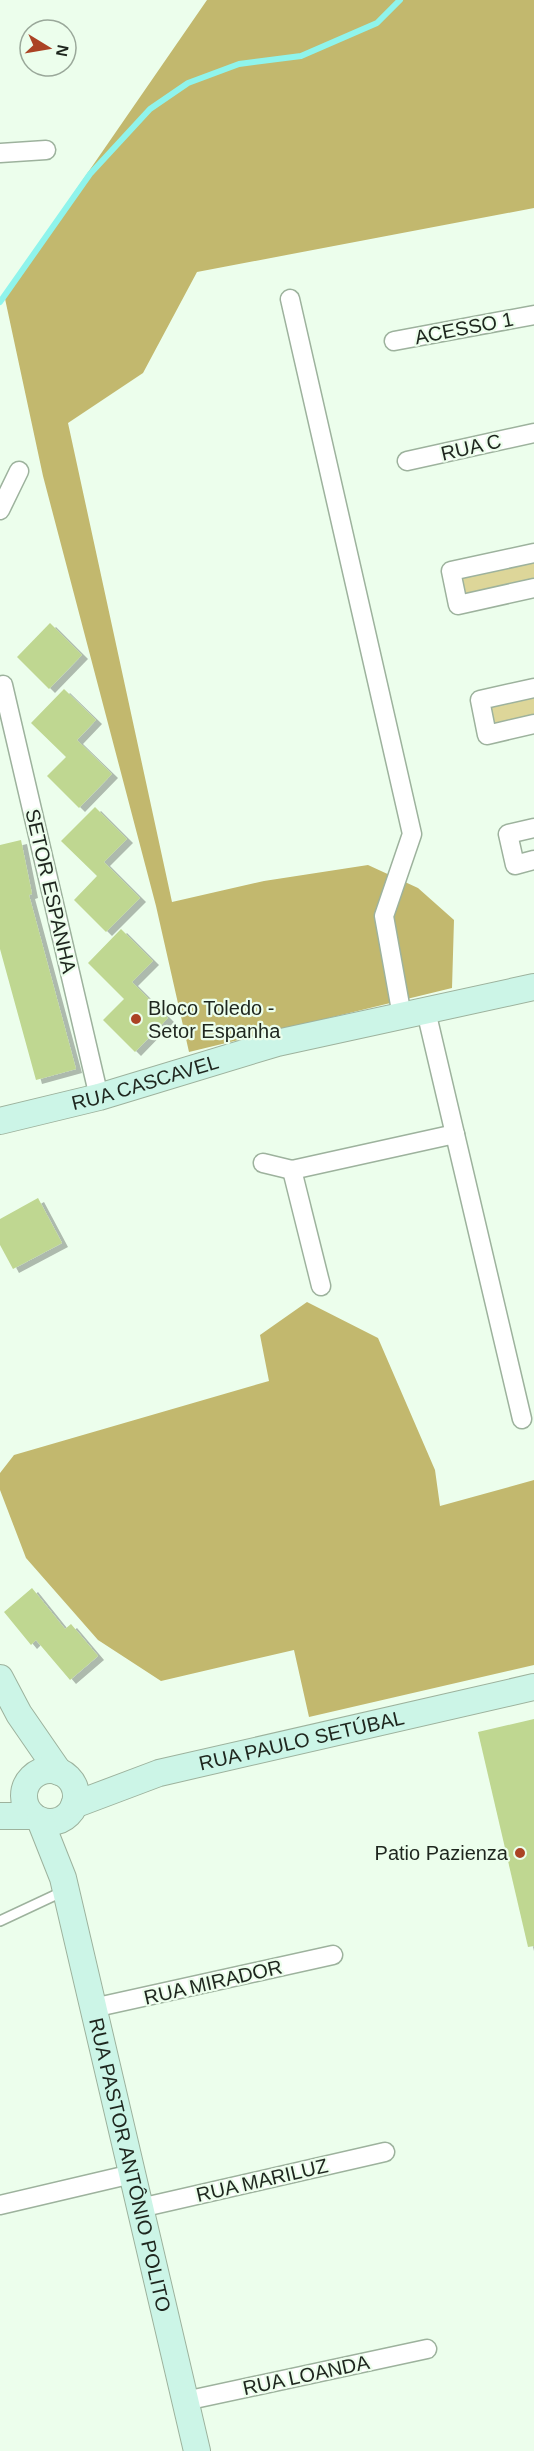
<svg xmlns="http://www.w3.org/2000/svg" width="534" height="2451" viewBox="0 0 534 2451" font-family="Arial,sans-serif">
	<style>
		.green { fill: #ddd699 }
		.forest { fill: #c2b86e }
		.lines { fill: none; stroke-linecap: round; stroke-linejoin: round }
		.stream { stroke: #8ff4ec; stroke-width: 6 }
		.building { fill: #bfd791; filter: url(#shadow) }
		.lane-casing { stroke: #9db29d; stroke-width: 12 }
		.street-casing { stroke: #9db29d; stroke-width: 21 }
		.secondary-casing { stroke: #9db29d; stroke-width: 28 }
		.lane { stroke: #fff; stroke-width: 9 }
		.street { stroke: #fff; stroke-width: 18 }
		.secondary { stroke: #ccf5e7; stroke-width: 26 }
		.poi-dot { fill: #ab4324; stroke: #ecfeec; stroke-width: 2 }
		.labels { text-anchor: middle; stroke-width: 4.5; stroke-linejoin: round; paint-order: stroke }
		.street-label { font-size: 20px; fill: #1e261e; stroke: #ecfeec }
		.poi-label { font-size: 20px; fill: #1e261e; stroke: #ecfeec; text-anchor: start }
	</style>
	<defs>
		<filter id="shadow"><feDropShadow dx="6" dy="4" stdDeviation="0" flood-color="#0004"/></filter>
	</defs>
	<rect width="100%" height="100%" fill="#ecfeec"/>
	<g class="green">
		<path d="M534,559V581L462,597L458,576Z"/>
		<path d="M534,696V718L493,727L489,707Z"/>
	</g>
	<g class="forest">
		<path d="M207,0H534V208L197,272L143,373L68,423L172,902L264,881L368,865L418,888L454,920L452,988L189,1052L156,906L43,476L4,294Z"/>
		<path d="M307,1302L378,1338L435,1470L440,1506L534,1480V1665L309,1717L294,1650L161,1681L98,1640L26,1558L0,1490V1473L14,1455L269,1381L260,1335Z"/>
	</g>
	<g class="lines">
		<path class="stream" d="M0,302L90,174L150,109L188,83L239,64L301,56L377,23L400,0"/>
	</g>
	<g class="building">
		<path d="M50,623L82,655L49,689L17,657Z"/>
		<path d="M64,689L96,720L77,740L112,774L79,808L47,776L66,757L31,723Z"/>
		<path d="M95,807L127,839L104,862L140,898L106,932L74,900L97,876L61,841Z"/>
		<path d="M21,840L32,894L29,895L76,1069L36,1080L0,949V845Z"/>
		<path d="M121,929L153,961L132,982L168,1018L135,1052L103,1020L124,999L88,963Z"/>
		<path d="M38,1198L62,1243L13,1269L0,1245V1219Z"/>
		<path d="M32,1588L65,1629L71,1624L98,1656L70,1680L36,1640L31,1645L4,1612Z"/>
		<path d="M534,1719V1946L528,1947L478,1732Z"/>
	</g>
	<g class="lines">
		<g class="lane-casing">
			<path id="lane" d="M0,1921L64,1891"/>
		</g>
		<g class="street-casing">
			<g id="street">
				<path d="M0,153L46,150"/>
				<path d="M290,299L412,834L384,916L402,1016"/>
				<path d="M394,341L534,315"/>
				<path d="M407,461L534,433"/>
				<path d="M0,510L19,471"/>
				<path d="M534,553L451,571L458,605L534,588"/>
				<path d="M3,685L99,1097"/>
				<path d="M534,688L480,700L487,735L534,724"/>
				<path d="M534,828L508,834L515,865L534,860"/>
				<path d="M426,1011L522,1419"/>
				<path d="M263,1163L292,1170L455,1134"/>
				<path d="M292,1170L321,1286"/>
				<path d="M93,2008L333,1955"/>
				<path d="M0,2205L132,2174"/>
				<path d="M140,2208L385,2152"/>
				<path d="M185,2401L427,2349"/>
			</g>
		</g>
		<g class="secondary-casing">
			<g id="secondary">
				<path id="s1" d="M0,1121L99,1097L277,1043L534,987"/>
				<path d="M0,1678L19,1714L59,1772"/>
				<circle cx="50" cy="1796" r="26"/>
				<path id="s2" d="M74,1805L159,1773L534,1687"/>
				<path d="M0,1816H33"/>
				<path id="s3" d="M40,1820L63,1878L197,2451"/>
			</g>
		</g>
		<use href="#lane" class="lane"/>
		<use href="#street" class="street"/>
		<use href="#secondary" class="secondary"/>
	</g>
	<g class="poi-dot">
		<circle cx="136" cy="1019" r="6"/>
		<circle cx="520" cy="1853" r="6"/>
	</g>
	<g class="labels">
		<g class="street-label">
			<text transform="translate(464 328) rotate(-11)" y="7">ACESSO 1</text>
			<text transform="translate(471 447) rotate(-13)" y="7">RUA C</text>
			<text transform="translate(51 891) rotate(77)" y="7">SETOR ESPANHA</text>
			<text dy="7" stroke="none"><textPath href="#s1" startOffset="150">RUA CASCAVEL</textPath></text>
			<text dy="7" stroke="none"><textPath href="#s2" startOffset="237">RUA PAULO SETÚBAL</textPath></text>
			<text transform="translate(213 1982) rotate(-13)" y="7">RUA MIRADOR</text>
			<text dy="7" stroke="none"><textPath href="#s3" startOffset="357">RUA PASTOR ANTÔNIO POLITO</textPath></text>
			<text transform="translate(262 2180) rotate(-13)" y="7">RUA MARILUZ</text>
			<text transform="translate(306 2375) rotate(-12)" y="7">RUA LOANDA</text>
		</g>
		<g class="poi-label">
			<text x="148" y="1015">Bloco Toledo -<tspan x="148" dy="23">Setor Espanha</tspan></text>
			<text x="508" y="1860" text-anchor="end">Patio Pazienza</text>
		</g>
	</g>
	<g transform="translate(48 48) rotate(101)"><circle r="28" fill="#ecfeec" stroke="#9aa89a" stroke-width="1.5"/>
	<path d="M0-4.5L10 22L0 15L-10 22Z" fill="#ab4324"/>
	<text y="-9" font-size="16" font-weight="bold" text-anchor="middle" fill="#1e261e">N</text>
	</g>
</svg>
